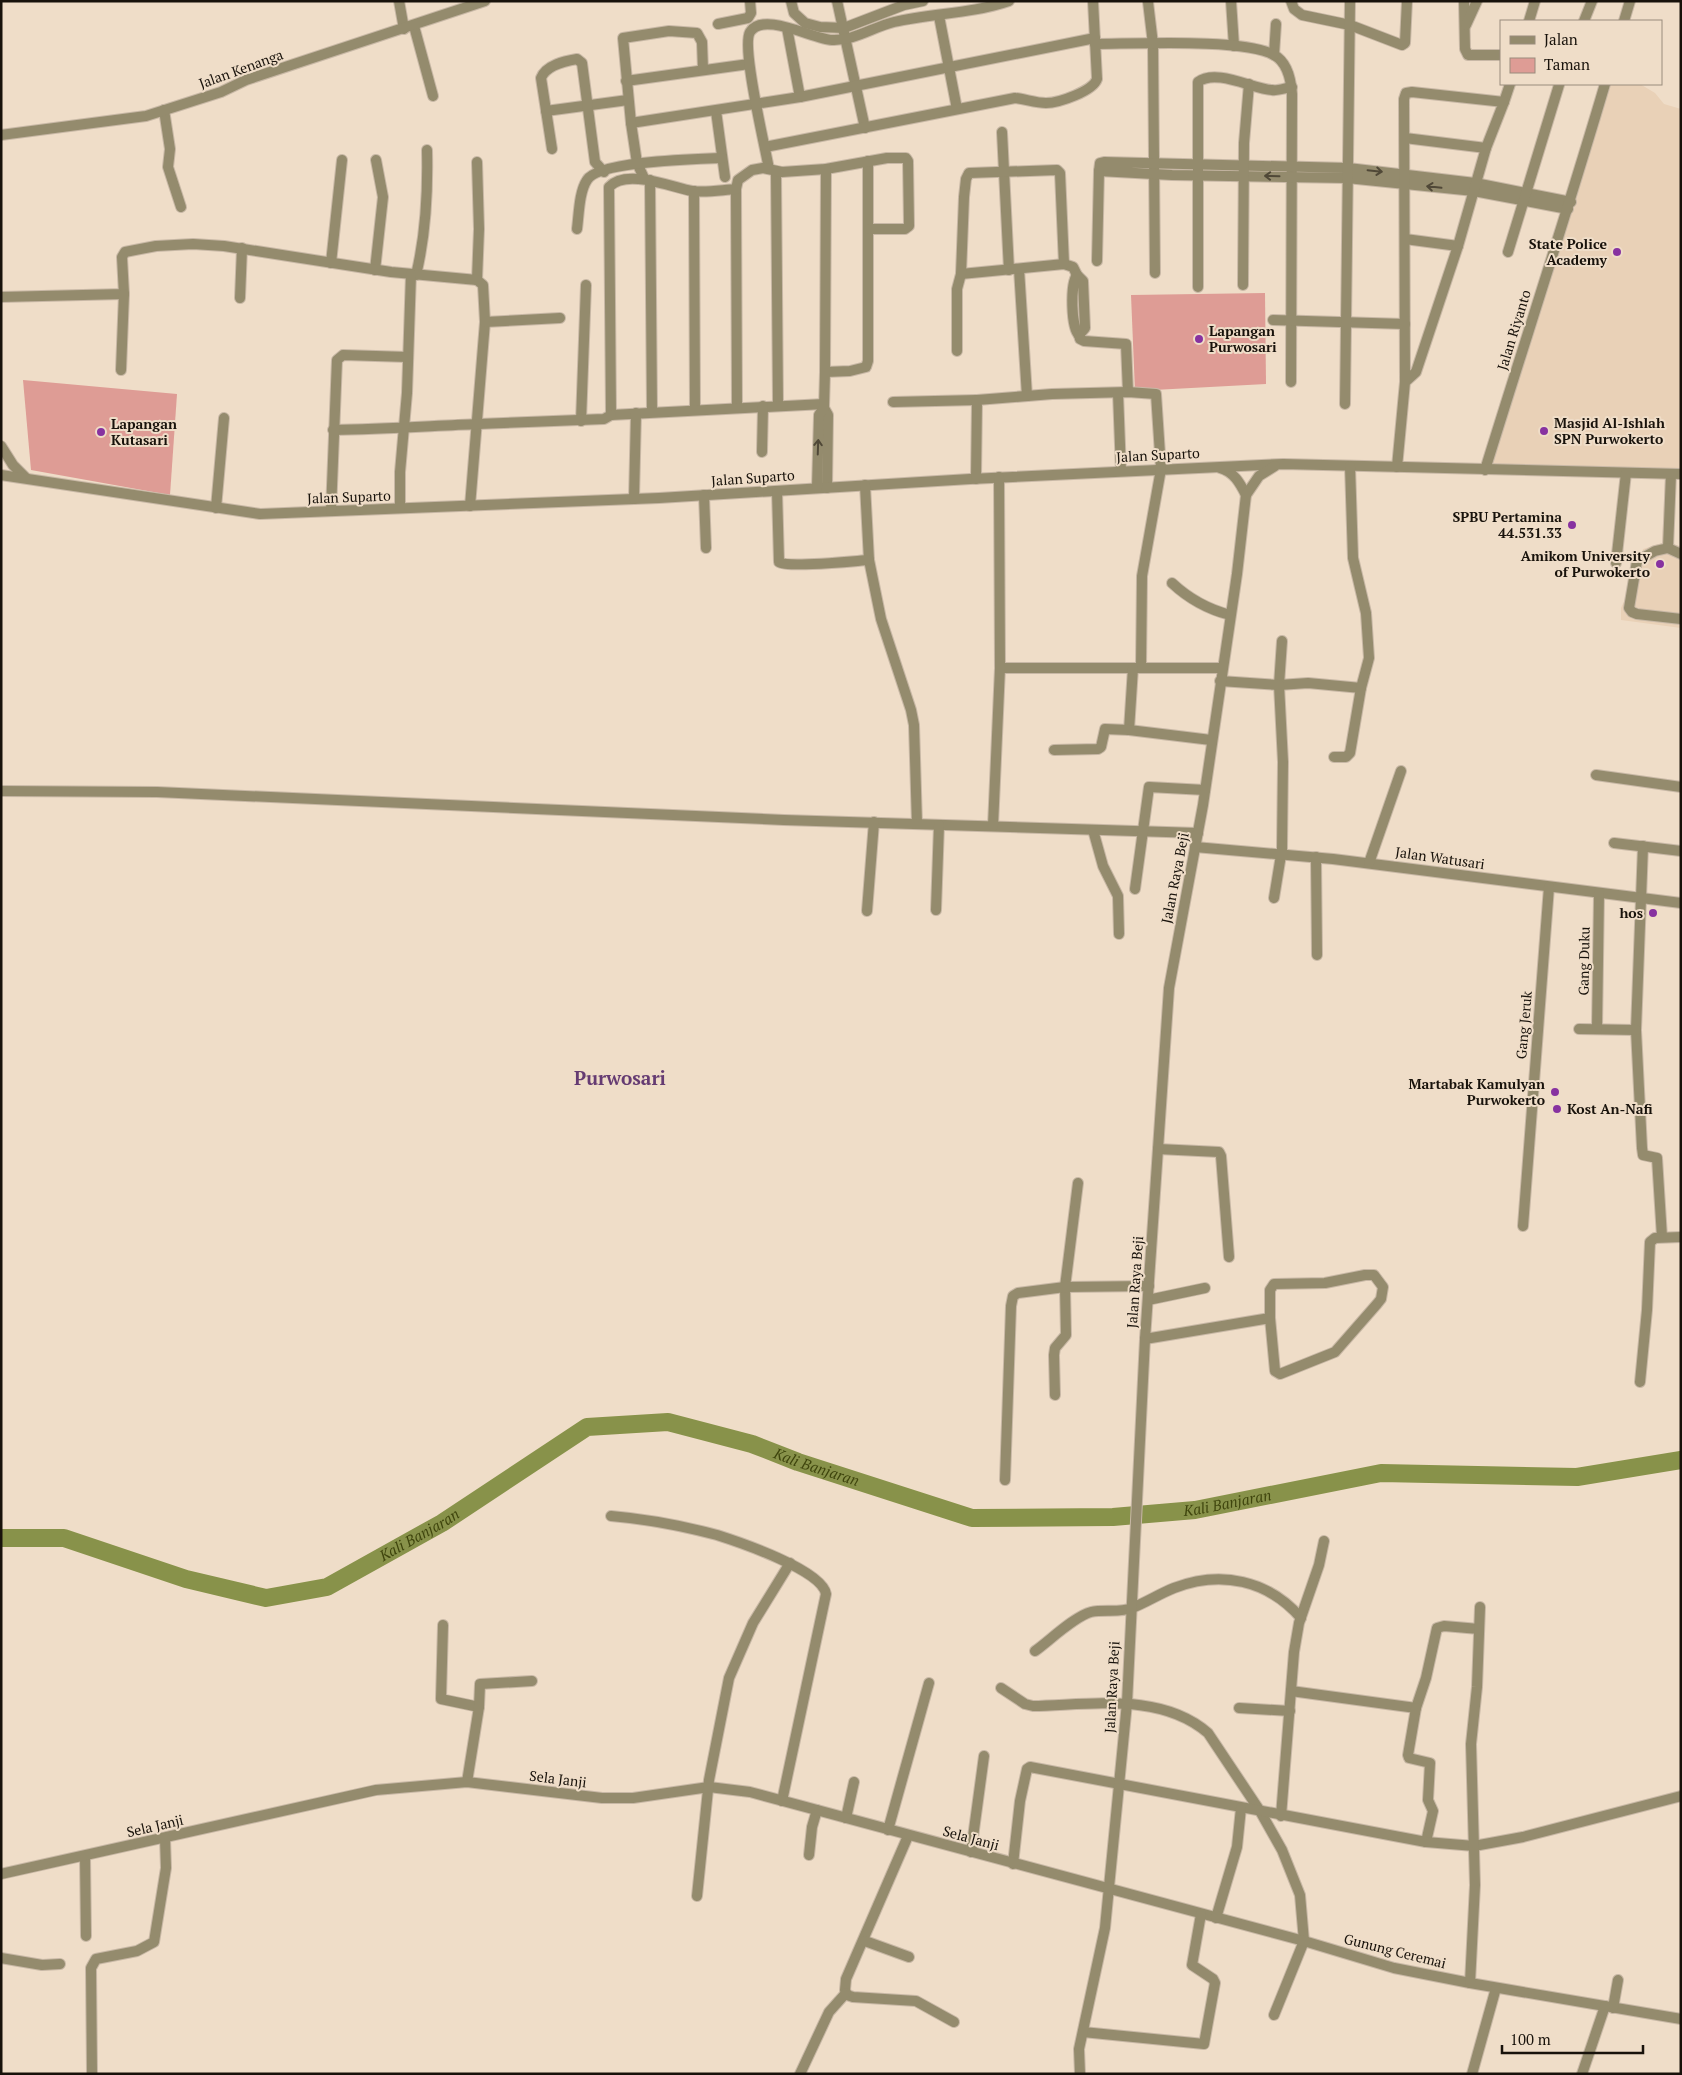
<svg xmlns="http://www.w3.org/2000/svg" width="1682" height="2075" viewBox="0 0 1682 2075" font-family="'PT Serif',serif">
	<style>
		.built { fill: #e9d1b7 }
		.green { fill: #de9c95 }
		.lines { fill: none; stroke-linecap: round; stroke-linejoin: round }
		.river { stroke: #88924a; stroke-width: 18 }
		.minor-casing { stroke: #c8b8a6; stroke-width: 12 }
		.minor { stroke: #948b6d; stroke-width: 10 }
		.oneway { stroke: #504837 }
		.poi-dot { fill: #8732a0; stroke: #efddc8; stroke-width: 2 }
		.labels { text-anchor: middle; stroke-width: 4; stroke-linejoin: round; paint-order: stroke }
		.street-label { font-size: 14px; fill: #18120b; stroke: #efddc8 }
		.poi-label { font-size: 14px; font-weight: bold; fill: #18120b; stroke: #efddc8; text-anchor: end }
		.water-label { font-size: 15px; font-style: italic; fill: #3f450d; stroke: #efddc8 }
		.district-label { font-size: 19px; font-weight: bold; fill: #653b72; stroke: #efddc8 }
	</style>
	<rect width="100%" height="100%" fill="#efddc8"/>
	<g class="built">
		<path d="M1605,84H1640L1655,93L1664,104L1681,109V474L1485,470Z"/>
		<path d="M1665,481H1675L1672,544L1681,546V628L1621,620V608L1634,580L1643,549L1662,543Z"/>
	</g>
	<g class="green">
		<path d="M1265,293L1266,384L1135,391L1131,295Z"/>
		<path d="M23,380L177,394L170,495L31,470Z"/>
	</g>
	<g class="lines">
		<path class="river" id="s1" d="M1,1538H64L186,1579L266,1598L327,1587L442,1523L587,1427L668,1422L752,1444L798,1462L972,1518L1113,1517L1195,1510L1381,1473L1577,1477L1681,1460"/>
		<g class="minor-casing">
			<g id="minor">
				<path d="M399,1L404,29"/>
				<path d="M791,1L794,13L805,23L820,27L844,28L904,5L923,1"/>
				<path d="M837,1L865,128"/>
				<path d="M1231,1L1234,46"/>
				<path d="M1291,1L1294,9L1302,15L1350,25L1402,45L1405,43L1407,1"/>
				<path d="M1464,1L1465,49L1468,55H1501"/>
				<path d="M1148,2L1153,44L1155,273"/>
				<path d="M939,16L957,109"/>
				<path d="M1529,21L1535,1"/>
				<path d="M1584,21L1592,1"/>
				<path d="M1624,21L1630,1"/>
				<path d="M718,24L748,18L751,13L750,1"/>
				<path d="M1466,25L1477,1"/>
				<path d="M414,26L433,96"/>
				<path d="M787,28L800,97"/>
				<path d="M1095,44C1132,44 1246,38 1274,55C1287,62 1291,80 1292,94L1291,382"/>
				<path d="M1274,55L1276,24"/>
				<path d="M626,81L749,64"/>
				<path d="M1504,102L1510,84"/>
				<path d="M164,110L170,149L168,167L181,207"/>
				<path d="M546,111L628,100"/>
				<path d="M716,111L725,177"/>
				<path d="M631,123L800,97L1095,38"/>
				<path d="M1002,132L1009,270"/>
				<path d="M1,135L146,116L221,92L246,80L485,1"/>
				<path d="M1405,138L1486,148"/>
				<path d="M765,147L1015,98C1025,99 1036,103 1046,103C1059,103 1093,91 1097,79L1093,1"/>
				<path d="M552,149L541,78C546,65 565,61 577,59L582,63L595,162L604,172"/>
				<path d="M769,169C765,146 741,47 750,32C763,11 813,39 832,40C854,41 873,27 894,22C932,13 971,14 1009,1"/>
				<path d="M776,172L778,405"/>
				<path d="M644,178L637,163L631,123L623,38L669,31L697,33L702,42L703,70"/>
				<path d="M650,180L652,412"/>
				<path d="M736,189L737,408"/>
				<path d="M694,191L695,409"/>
				<path d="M1568,209L1474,191L1347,178L1172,175L1099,171L1100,163L1104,162L1348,168L1475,183L1571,202"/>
				<path d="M577,229C579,214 579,192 587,180C598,161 699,159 722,158"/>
				<path d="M1405,239L1458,246"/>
				<path d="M1508,252L1559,85"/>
				<path d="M1097,261L1099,171"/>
				<path d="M331,263L342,160"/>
				<path d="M1019,269L1027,396"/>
				<path d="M375,270L383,197L376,160"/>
				<path d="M961,274L1064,264L1073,267L1077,275"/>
				<path d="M416,275C426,234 428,192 427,150"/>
				<path d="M1077,275L1083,281L1085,328L1079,335C1071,328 1070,284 1077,275Z"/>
				<path d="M477,280L479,229L477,162"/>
				<path d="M1243,285L1244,143L1249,84"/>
				<path d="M1198,287V82C1216,68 1253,89 1272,90C1278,91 1285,88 1292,87"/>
				<path d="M1,297L124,294L122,257L125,252L156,246L193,244L224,246L391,272L477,280L483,285L485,322L470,506"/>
				<path d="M240,298L242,248"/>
				<path d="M1273,320L1405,324"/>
				<path d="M485,322L560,318"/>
				<path d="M1079,335L1080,339L1084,341L1126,344L1128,392"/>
				<path d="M957,351V289L961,274L964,197L966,179L969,173L1057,170L1060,173L1064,264"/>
				<path d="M121,370L124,294"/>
				<path d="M825,372L850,371L866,367L868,361V161"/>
				<path d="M1118,393L1121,471"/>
				<path d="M893,402L977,400"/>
				<path d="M824,404L611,415L609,187C626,168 671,187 692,191C706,193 721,190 736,189L738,180L752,170L763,168L782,172L826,169L887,158H906L908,161L909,226L905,229H869"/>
				<path d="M1345,404L1350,1"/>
				<path d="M824,408L828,415L827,488"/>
				<path d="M581,421L586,285"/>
				<path d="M333,430C382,429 430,426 478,424C520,422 562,421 604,419L611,415"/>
				<path d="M1,446L13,465L26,478"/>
				<path d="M762,452L763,406"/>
				<path d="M1397,467L1405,382L1404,99L1406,93L1412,92L1504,102L1486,148L1458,246L1416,372L1405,382"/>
				<path d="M1220,468C1234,472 1240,483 1246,495"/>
				<path d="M1485,470C1525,341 1567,213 1605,84"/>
				<path d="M1671,474L1668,548L1681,554"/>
				<path d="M1,475L260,514L659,498L970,479L1283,464L1681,474"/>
				<path d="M976,479L977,400L1052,394L1128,392L1156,394L1161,469L1142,576L1141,668"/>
				<path d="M865,485L869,560L881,619L911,710L914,725L917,824"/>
				<path d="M817,488L819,415L824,408L825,372L826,169"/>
				<path d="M777,491L779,562C788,568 854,561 869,560"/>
				<path d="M704,495L706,548"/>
				<path d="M634,499L636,413"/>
				<path d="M216,508L224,418"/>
				<path d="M400,508V472L407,393L411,274"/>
				<path d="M331,511L337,360L343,355L408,357"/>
				<path d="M1668,548L1655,551L1637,561L1629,608L1632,612L1637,614L1681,619"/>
				<path d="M1616,563L1626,473"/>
				<path d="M1172,583C1189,599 1207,609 1230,615"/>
				<path d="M1282,641L1279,685L1308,683L1361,688"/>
				<path d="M1000,668H1222"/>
				<path d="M1220,681L1279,685L1283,762L1282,849L1274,898"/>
				<path d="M1129,730L1133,668"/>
				<path d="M1054,750L1098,749L1101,747L1105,729L1129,730L1211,740"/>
				<path d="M1334,757H1346L1350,753L1361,688L1369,658L1366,613L1353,558L1350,466"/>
				<path d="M1596,775L1681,787"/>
				<path d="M1,791L157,792L784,820L1198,833"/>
				<path d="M993,826L1000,668L999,477"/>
				<path d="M1093,830L1103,866L1118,896L1119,934"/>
				<path d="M1614,843L1681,851"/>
				<path d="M1643,846L1636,1030L1642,1148L1643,1155L1657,1158L1662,1237"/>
				<path d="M1195,847L1333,859L1681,903"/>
				<path d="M1316,857L1317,955"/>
				<path d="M1369,863L1401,771"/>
				<path d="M1135,889L1149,787L1205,790"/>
				<path d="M936,910L939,825"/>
				<path d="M867,911L874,822"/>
				<path d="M1579,1029L1636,1030"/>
				<path d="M1597,1029L1599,893"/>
				<path d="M1158,1149L1219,1152L1221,1156L1229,1257"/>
				<path d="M1523,1226L1549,887"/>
				<path d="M1148,1300L1205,1288"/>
				<path d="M1145,1339L1270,1318L1275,1371L1280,1374L1335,1352L1377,1304L1381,1299L1383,1287L1374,1275H1365L1325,1283L1274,1284L1270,1290V1318"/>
				<path d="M1640,1382L1647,1310L1650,1242L1655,1238L1681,1237"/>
				<path d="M1055,1395L1054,1355L1055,1348L1066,1335L1065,1287L1078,1183"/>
				<path d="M1005,1480L1011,1306L1013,1296L1018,1293L1065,1287L1149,1286"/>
				<path d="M611,1516C646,1519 683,1526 717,1535C739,1542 822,1570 826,1594L782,1801"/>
				<path d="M443,1625L441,1699L479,1707"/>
				<path d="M1035,1651C1049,1641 1075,1616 1091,1612C1104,1609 1120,1613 1132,1608C1147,1602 1159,1594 1174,1588C1221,1570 1268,1580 1301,1618"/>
				<path d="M1001,1688L1025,1704L1033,1706C1090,1705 1161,1692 1208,1733L1260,1811L1282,1850L1300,1895L1304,1941L1274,2015"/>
				<path d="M1291,1691L1416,1708L1426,1678L1437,1628L1444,1626L1479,1629"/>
				<path d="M1239,1708L1290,1711"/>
				<path d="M1416,1708L1408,1755L1409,1758L1430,1763L1428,1800L1433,1811L1426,1842"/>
				<path d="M467,1782L479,1707L480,1684L532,1681"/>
				<path d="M1281,1816L1294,1652L1299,1623L1319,1565L1324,1541"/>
				<path d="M846,1818L854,1782"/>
				<path d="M888,1830L929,1683"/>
				<path d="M908,1836L846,1979L845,1990L847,1995L853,1997L916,2001L954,2022"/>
				<path d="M971,1852L984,1756"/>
				<path d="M809,1855L812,1827L817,1810"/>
				<path d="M85,1856L86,1936"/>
				<path d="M1013,1864L1020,1801L1027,1769L1030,1767L1426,1842L1474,1846L1523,1837L1681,1796"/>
				<path d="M1,1874L376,1790L467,1782L602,1798H633L709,1787L750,1792L1304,1941L1394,1968L1470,1983L1681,2019"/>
				<path d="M697,1896L709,1780L729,1678L753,1623L790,1563"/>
				<path d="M1216,1918L1237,1847L1241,1808"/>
				<path d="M865,1941L909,1957"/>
				<path d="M1,1958L42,1965L60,1964"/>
				<path d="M1470,1983L1475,1885L1471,1744L1477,1687L1480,1607"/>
				<path d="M1613,2008L1618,1980"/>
				<path d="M1083,2032L1204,2044L1215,1983L1213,1979L1192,1965L1201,1914"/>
				<path d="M92,2074L91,1968L96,1959L137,1951L154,1942L166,1868L165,1838"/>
				<path d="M800,2074L829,2012L846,1993"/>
				<path d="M1080,2074L1079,2049L1105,1928L1127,1703L1145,1339L1169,988L1203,805L1237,574L1246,495L1259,476L1275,466"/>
				<path d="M1472,2074L1496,1988"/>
				<path d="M1582,2074L1605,2006"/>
			</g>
		</g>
		<use href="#minor" class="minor"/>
	</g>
	<defs><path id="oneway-shaft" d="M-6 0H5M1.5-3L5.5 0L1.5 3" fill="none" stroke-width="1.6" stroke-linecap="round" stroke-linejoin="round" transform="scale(1.25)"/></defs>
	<g class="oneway">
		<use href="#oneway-shaft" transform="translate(1375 171) rotate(6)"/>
		<use href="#oneway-shaft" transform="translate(1272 176) rotate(-179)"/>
		<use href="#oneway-shaft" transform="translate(1434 187) rotate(-174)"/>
		<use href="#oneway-shaft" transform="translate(818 447) rotate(-88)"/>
	</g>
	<g class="poi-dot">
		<circle cx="1617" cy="252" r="5"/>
		<circle cx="1199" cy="339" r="5"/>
		<circle cx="1544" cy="431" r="5"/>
		<circle cx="101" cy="432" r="5"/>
		<circle cx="1572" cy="525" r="5"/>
		<circle cx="1660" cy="564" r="5"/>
		<circle cx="1653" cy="913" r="5"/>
		<circle cx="1555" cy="1092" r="5"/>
		<circle cx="1557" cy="1109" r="5"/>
	</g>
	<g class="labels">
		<g class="street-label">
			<text transform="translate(241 69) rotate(-20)" y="5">Jalan Kenanga</text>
			<text transform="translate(1514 330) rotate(-73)" y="5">Jalan Riyanto</text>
			<text transform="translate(1158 455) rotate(-3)" y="5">Jalan Suparto</text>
			<text transform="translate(753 478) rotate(-4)" y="5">Jalan Suparto</text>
			<text transform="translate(349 497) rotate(-2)" y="5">Jalan Suparto</text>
			<text transform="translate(1440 858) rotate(8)" y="5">Jalan Watusari</text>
			<text transform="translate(1175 878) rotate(-79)" y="5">Jalan Raya Beji</text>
			<text transform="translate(1584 961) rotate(-89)" y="5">Gang Duku</text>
			<text transform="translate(1524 1025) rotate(-85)" y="5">Gang Jeruk</text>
			<text transform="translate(1135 1282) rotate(-86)" y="5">Jalan Raya Beji</text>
			<text transform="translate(1112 1687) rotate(-87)" y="5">Jalan Raya Beji</text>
			<text transform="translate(558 1779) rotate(7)" y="5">Sela Janji</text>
			<text transform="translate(155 1826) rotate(-13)" y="5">Sela Janji</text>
			<text transform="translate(971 1838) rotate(15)" y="5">Sela Janji</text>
			<text transform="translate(1395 1951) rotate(14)" y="5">Gunung Ceremai</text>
		</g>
		<g class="poi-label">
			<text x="1607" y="249">State Police<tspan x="1607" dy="16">Academy</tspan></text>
			<text x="1209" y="336" text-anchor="start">Lapangan<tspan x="1209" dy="16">Purwosari</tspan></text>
			<text x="1554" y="428" text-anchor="start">Masjid Al-Ishlah<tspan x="1554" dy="16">SPN Purwokerto</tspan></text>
			<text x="111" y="429" text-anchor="start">Lapangan<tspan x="111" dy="16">Kutasari</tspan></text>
			<text x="1562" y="522">SPBU Pertamina<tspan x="1562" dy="16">44.531.33</tspan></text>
			<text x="1650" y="561">Amikom University<tspan x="1650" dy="16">of Purwokerto</tspan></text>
			<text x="1643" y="918">hos</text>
			<text x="1545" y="1089">Martabak Kamulyan<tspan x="1545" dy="16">Purwokerto</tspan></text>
			<text x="1567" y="1114" text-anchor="start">Kost An-Nafi</text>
		</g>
		<g class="water-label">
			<text dy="5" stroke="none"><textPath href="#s1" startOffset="878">Kali Banjaran</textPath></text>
			<text dy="5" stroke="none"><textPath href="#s1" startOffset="1298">Kali Banjaran</textPath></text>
			<text dy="5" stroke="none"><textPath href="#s1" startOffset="442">Kali Banjaran</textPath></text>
		</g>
		<g class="district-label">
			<text x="620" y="1085">Purwosari</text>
		</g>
	</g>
	<rect width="1682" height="2075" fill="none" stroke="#18120b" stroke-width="5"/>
	<rect x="1500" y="20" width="162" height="65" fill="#efddc8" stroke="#998c7c"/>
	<rect x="1510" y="36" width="25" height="8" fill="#948b6d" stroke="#998c7c"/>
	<text x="1544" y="45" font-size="15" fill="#18120b">Jalan</text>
	<rect x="1510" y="58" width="25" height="15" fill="#de9c95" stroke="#998c7c"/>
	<text x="1544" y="70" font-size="15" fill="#18120b">Taman</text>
	<path d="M1502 2045v8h141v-8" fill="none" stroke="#18120b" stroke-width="2.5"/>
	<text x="1510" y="2045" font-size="15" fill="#18120b" stroke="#efddc8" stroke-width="4" paint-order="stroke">100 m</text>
</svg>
